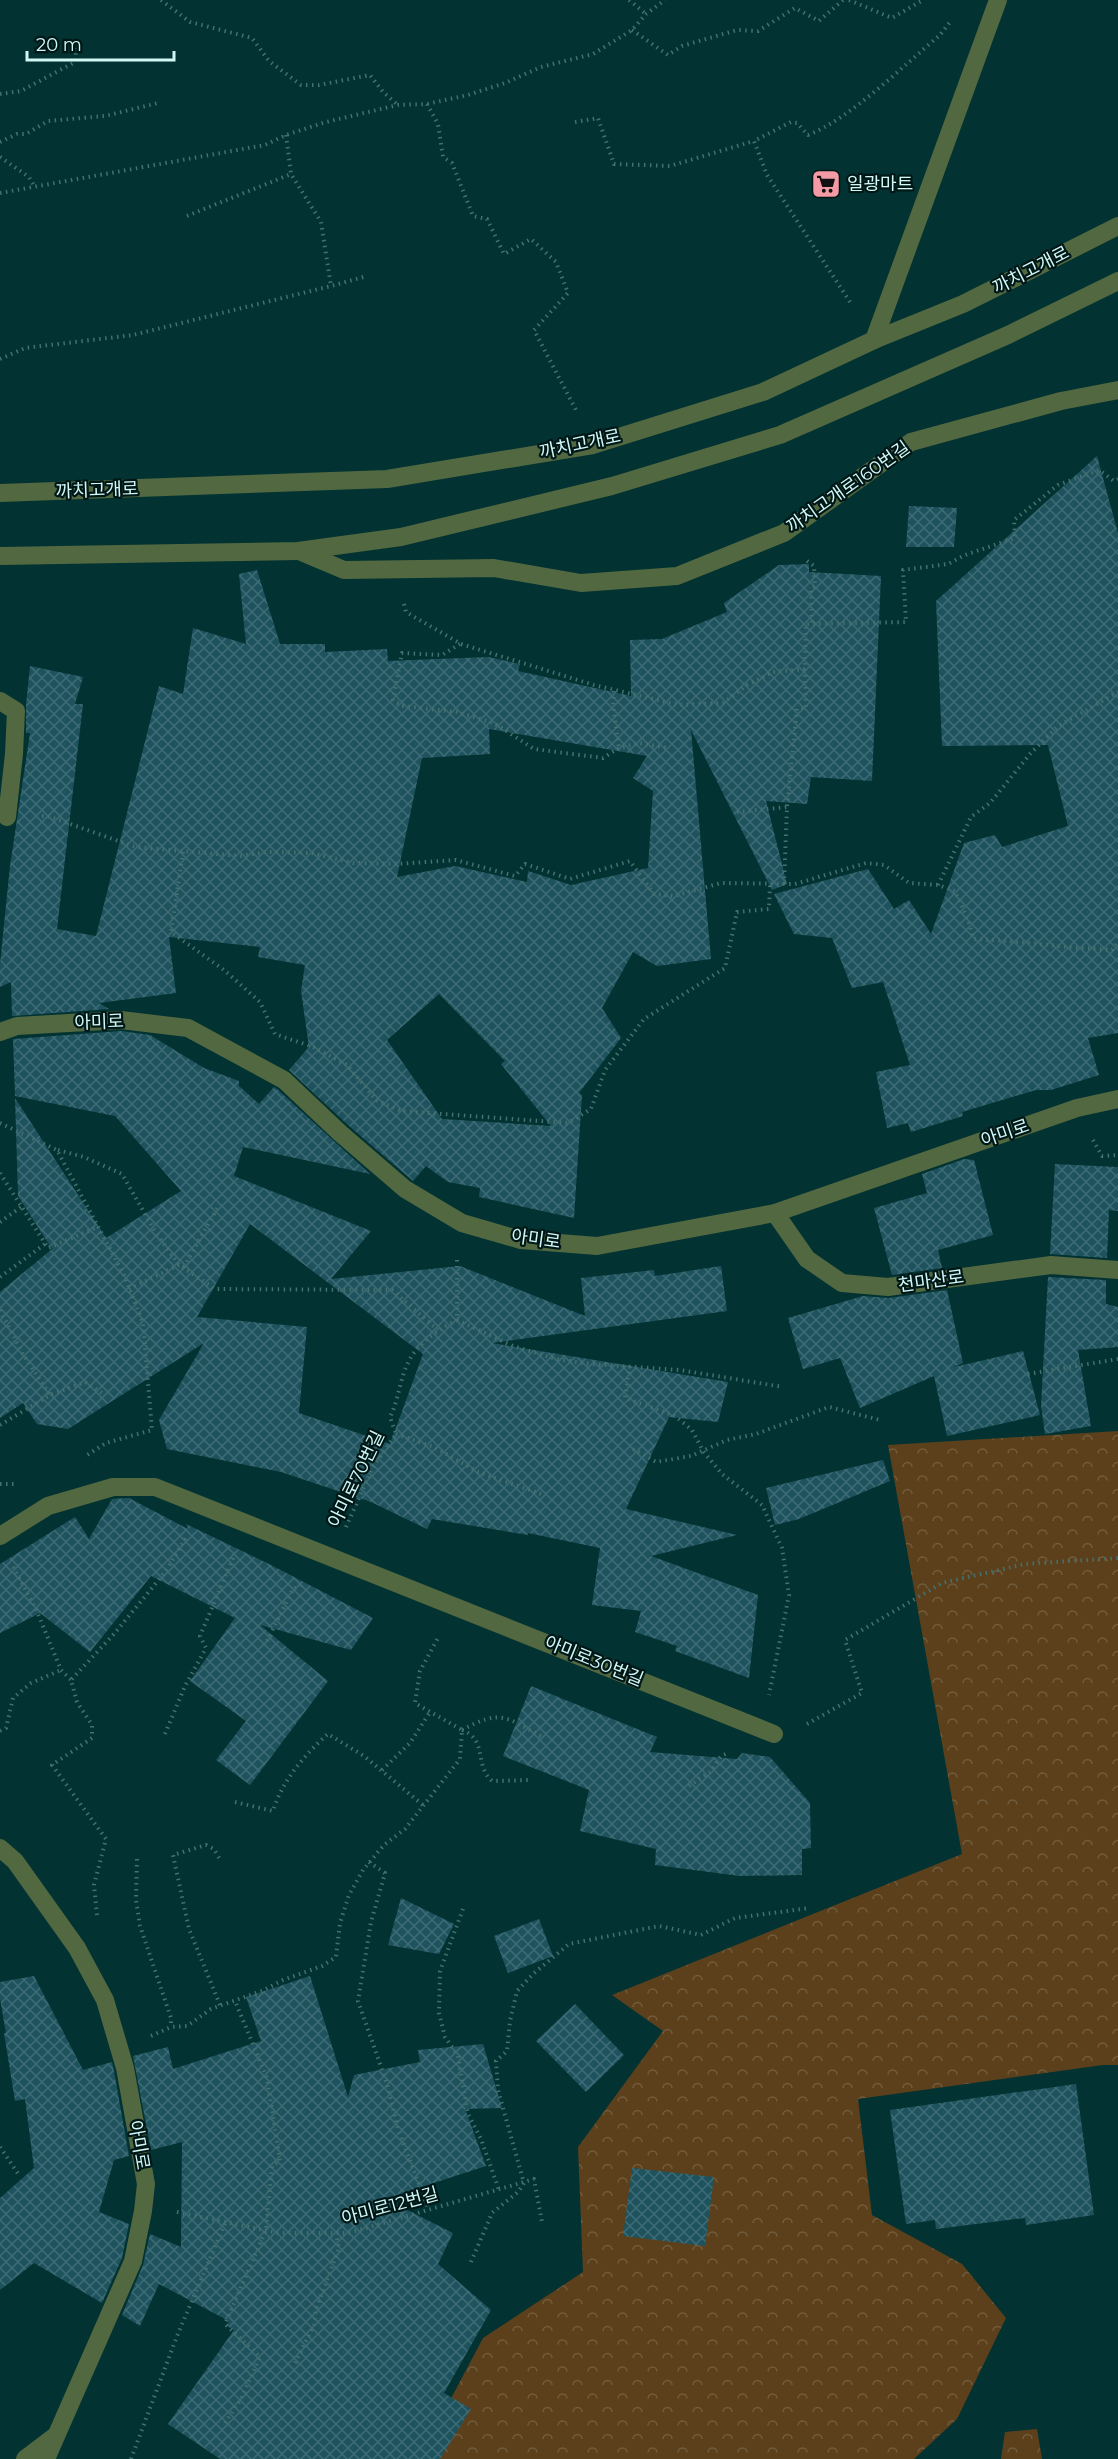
<svg xmlns="http://www.w3.org/2000/svg" width="1118" height="2459" viewBox="0 0 1118 2459" font-family="Montserrat,'Noto Sans KR',sans-serif">
	<style>
		.forest { fill: url(#forest-crowns) }
		.building { fill: url(#building-cross-hatch); fill-rule: evenodd }
		.lines { fill: none; stroke-linecap: round; stroke-linejoin: round }
		.path { stroke: #447270; stroke-width: 4; stroke-dasharray: 1.5 4.5; stroke-linecap: butt }
		.minor { stroke: #526841; stroke-width: 18 }
		.labels { text-anchor: middle; stroke-width: 4.5; stroke-linejoin: round; paint-order: stroke }
		.poi-label { font-size: 18px; fill: #d1f8f6; stroke: #001717; text-anchor: start }
		.street-label { font-size: 18px; fill: #d1f8f6; stroke: #001717 }
	</style>
	<defs>
		<pattern id="forest-crowns" width="20" height="18" patternUnits="userSpaceOnUse" patternTransform="scale(1.5)"><rect width="20" height="18" fill="#5b401b"/><path d="M2 6a3 3 0 1 1 6 0M12 15a3 3 0 1 1 6 0" fill="none" stroke="#725c3d"/></pattern>
		<pattern id="building-cross-hatch" width="8" height="8" patternUnits="userSpaceOnUse" patternTransform="scale(1.5)"><rect width="8" height="8" fill="#1e535e"/><path d="M0 0l8 8M0 8l8-8" fill="none" stroke="#3e6c76"/></pattern>
	</defs>
	<rect width="100%" height="100%" fill="#023231"/>
	<g class="forest">
		<path d="M1118,1431V2065H1103L858,2099L872,2215L962,2264L1006,2318L957,2419L914,2459H419L483,2338L583,2272L578,2147L663,2031L612,1995L962,1854L888,1445Z"/>
		<path d="M1037,2429L1042,2459H1001L1005,2432Z"/>
	</g>
	<g class="building">
		<path d="M1097,456L1118,533V1033L1088,1038L1099,1075L1051,1090H1036L962,1112L963,1116L911,1132L908,1123L887,1128L876,1072L910,1065L883,982L852,988L832,938L794,934L774,894L868,869L894,909L909,900L931,934L964,843L995,835L1002,847L1068,826L1048,745L942,746L936,601Z"/>
		<path d="M909,506L957,508L954,547H906Z"/>
		<path d="M809,564V572L881,576L872,781L811,777L807,804L766,801L787,884L772,890L691,730L711,959L657,966L633,952L602,1008L621,1038L579,1093L582,1095L574,1218L479,1197L480,1188L448,1182L426,1166L413,1181L348,1125L289,1070L309,1047L301,991L305,965L258,957L260,947L169,937L176,993L99,1003L109,1009L12,1016L11,982L0,987V964L10,866L30,733H26V705L30,666L83,677L75,704H83L57,929L96,936L159,686L183,694L193,628L246,644L239,574L257,570L280,644H325V652L387,649L388,661L488,657L520,664L518,671L631,696L630,640L662,639L727,612L724,603L779,565ZM489,729L647,756L633,778L653,791L648,868L571,885L528,871L527,882L455,866L397,877L422,758L490,754ZM439,994L505,1061L501,1064L551,1126L442,1119L387,1040Z"/>
		<path d="M121,1031L150,1035L204,1068L239,1081V1086L259,1104L274,1087L277,1089L370,1174L243,1147L234,1176L371,1231L331,1279L460,1266L585,1316L581,1278L654,1270L655,1276L721,1266L727,1311L492,1343L728,1382L718,1422L669,1417L626,1509L737,1535L651,1556L758,1595L749,1678L675,1651L677,1646L635,1632L641,1611L592,1605L600,1548L528,1533V1535L432,1519L427,1529L371,1502L281,1472L167,1449L159,1420L204,1343L68,1429L37,1424L23,1403L0,1418V1292L52,1249L18,1196L15,1098L106,1238L181,1191L115,1116L15,1096L13,1039ZM250,1224L423,1354L390,1444L299,1413L307,1327L197,1317Z"/>
		<path d="M964,1159L974,1160L993,1235L938,1250L942,1268L892,1275L874,1208L927,1193L922,1174Z"/>
		<path d="M1055,1164L1118,1167V1211L1109,1210L1107,1258L1050,1254Z"/>
		<path d="M1048,1277L1106,1280V1304L1118,1307V1347L1078,1350L1091,1426L1045,1434L1041,1406Z"/>
		<path d="M947,1290L963,1363L954,1367L1023,1351L1040,1415L947,1436L934,1376L860,1408L840,1358L803,1369L788,1318L863,1296L889,1298Z"/>
		<path d="M883,1460L890,1481L799,1519L775,1525L766,1488Z"/>
		<path d="M129,1498L188,1529L186,1524L269,1564L373,1618L351,1650L260,1625L328,1681L250,1785L216,1760L246,1721L190,1681L235,1618L151,1576L90,1652L40,1613L0,1633V1564L75,1517L89,1539L112,1499Z"/>
		<path d="M531,1686L657,1737L650,1752L737,1759L742,1753L770,1757L810,1803L811,1848L802,1849V1875L740,1876L655,1865L656,1849L580,1831L589,1790L503,1756Z"/>
		<path d="M401,1898L454,1924L439,1954L388,1945Z"/>
		<path d="M539,1919L553,1956L508,1973L494,1936Z"/>
		<path d="M34,1976L83,2070L112,2062L114,2071L129,2156L114,2160L99,2212L129,2224L122,2258L102,2303L34,2263L0,2290V2198L34,2168L25,2099L15,2101L4,2033H6L0,1999V1982Z"/>
		<path d="M310,1976L348,2097L354,2075L420,2062L418,2050L483,2044L502,2108L465,2109L486,2166L385,2199L453,2233L438,2264L491,2310L444,2393L471,2409L440,2459H220L168,2424L234,2330L227,2326L229,2321L159,2284L140,2326L122,2315L143,2265L150,2234L181,2247L182,2142L151,2150L133,2056L168,2047L173,2069L261,2041L246,1997Z"/>
		<path d="M575,2004L624,2055L586,2092L536,2041Z"/>
		<path d="M1076,2084L1094,2215L1026,2225L1025,2218L936,2229L935,2220L906,2224L890,2110Z"/>
		<path d="M632,2168L714,2177L705,2246L623,2236Z"/>
	</g>
	<g class="lines">
		<g class="path">
			<path d="M161,0L190,22L252,38L269,61L301,85H319L370,75L383,92L398,105"/>
			<path d="M629,0L646,14"/>
			<path d="M849,0L892,18L923,0"/>
			<path d="M632,30L668,55L682,46L737,30L758,31L795,8L819,21L843,0"/>
			<path d="M0,94L21,91L75,62L76,48"/>
			<path d="M427,104L438,124L443,157L452,163L473,216L487,219L504,254L531,239L556,262L568,293L534,330L577,412"/>
			<path d="M575,122L598,118L614,164L670,166L754,141"/>
			<path d="M286,135L291,174L321,222L331,286"/>
			<path d="M0,142L17,134H26L48,121L105,116L158,103"/>
			<path d="M0,157L29,177L35,187"/>
			<path d="M0,193L265,145L286,135L326,122L398,105L427,104L468,95L505,83L541,67L593,54L632,30L646,14L665,0"/>
			<path d="M187,216L291,174"/>
			<path d="M850,302L767,175L754,141L791,122L797,123L808,135C850,119 904,65 940,35L950,22"/>
			<path d="M0,359L25,348L133,335L331,286L367,276"/>
			<path d="M807,561L814,566L815,587L811,589L812,623"/>
			<path d="M404,604L406,612L461,644L594,685L678,705L723,703L747,685L773,672L805,669L806,624L906,622L903,570L948,564L965,555L1015,538L1014,520L1058,485L1099,470L1114,481L1118,479"/>
			<path d="M460,644L442,655L402,653L393,700L402,706L456,712L494,723L534,749L603,758L619,748L639,743L668,748"/>
			<path d="M614,691L613,705L619,748"/>
			<path d="M737,812L787,807"/>
			<path d="M42,816H48L135,847L241,856L268,852L312,853L353,863L396,864L456,860L515,876L525,864L570,879L630,861L654,894L674,896L721,883L795,884L866,863L884,865L909,883L938,885L955,891L968,920L974,939C1021,941 1066,948 1112,950L1118,942"/>
			<path d="M183,852L171,932L224,970L260,1002L275,1034L313,1047L347,1065L376,1100L401,1111L568,1123L591,1109L605,1070L644,1019L725,968L737,912L769,909L770,884"/>
			<path d="M784,884L787,807L797,709L806,708L805,669"/>
			<path d="M938,885L971,817L990,803L1030,754L1057,727L1118,692"/>
			<path d="M0,1123L57,1150L124,1275L143,1323L152,1430L106,1443L84,1457"/>
			<path d="M1093,1140L1102,1156L1118,1155"/>
			<path d="M58,1150L84,1157L122,1174L156,1233L179,1265L215,1289L392,1290L438,1330"/>
			<path d="M0,1173L48,1248L98,1227"/>
			<path d="M0,1222L21,1207"/>
			<path d="M184,1267L218,1207"/>
			<path d="M0,1277L45,1244"/>
			<path d="M129,1289L179,1265"/>
			<path d="M0,1310L24,1356L50,1395"/>
			<path d="M457,1320L513,1346L556,1359L590,1364L680,1370L783,1387"/>
			<path d="M630,1366L625,1398L675,1416L692,1430L703,1451L722,1474L762,1505L782,1548L789,1595L769,1695"/>
			<path d="M1028,1374L1118,1359"/>
			<path d="M0,1425L50,1395L85,1382L105,1395"/>
			<path d="M396,1434L434,1447L478,1472L544,1495"/>
			<path d="M633,1449L656,1462L691,1456L727,1440L756,1434L829,1407L880,1420"/>
			<path d="M0,1484H14"/>
			<path d="M346,1527L373,1467L396,1434L390,1417C399,1399 400,1378 408,1363C417,1343 438,1330 457,1320V1256"/>
			<path d="M13,1567L36,1609L61,1670L71,1680"/>
			<path d="M267,1641L293,1589L301,1585"/>
			<path d="M807,1724L862,1693L845,1640L942,1583L1025,1564L1118,1558"/>
			<path d="M462,1730C488,1740 474,1765 492,1781L531,1780"/>
			<path d="M462,1730C501,1709 505,1717 541,1736"/>
			<path d="M0,1731L6,1728L13,1698L31,1683L61,1670"/>
			<path d="M165,1734L185,1686L206,1648L200,1636L234,1556"/>
			<path d="M382,1770L410,1743L430,1712"/>
			<path d="M689,1786L710,1772L721,1756L726,1754"/>
			<path d="M235,1802L273,1811C282,1781 305,1754 328,1734L364,1756L424,1806"/>
			<path d="M219,1858L214,1849L206,1845L173,1855L189,1929L220,2005"/>
			<path d="M137,1859L136,1900L140,1926L171,2018V2027"/>
			<path d="M369,1862L385,1873L371,1922L358,2001L387,2084L398,2129L429,2210"/>
			<path d="M463,1909L440,1971L439,2013L445,2037L458,2056L468,2114L481,2139L499,2190"/>
			<path d="M97,1915L94,1885L106,1839L52,1765L92,1738V1725L77,1702L71,1680L114,1634L166,1571L187,1536"/>
			<path d="M151,2036L171,2027L187,2026L211,2009L262,1991L283,1980L322,1966L336,1957L340,1923L349,1895L363,1870L384,1845L405,1829L460,1759L462,1730L415,1703L420,1671L439,1636"/>
			<path d="M0,2147L19,2175"/>
			<path d="M177,2212L278,2233H349L534,2179L542,2222"/>
			<path d="M471,2262L492,2213L518,2192L524,2183L498,2090L496,2061L507,2051L510,2021L517,1991L533,1974L569,1944L659,1926L701,1935L735,1918L810,1908"/>
			<path d="M295,2363L314,2325L316,2309L339,2248L336,2234"/>
			<path d="M225,2423L241,2399L260,2357L225,2324L266,2230L272,2166L280,2161L267,2078L235,2001"/>
			<path d="M131,2459L177,2336L226,2221"/>
		</g>
		<g class="minor">
			<path d="M874,340L998,0"/>
			<path d="M0,493L387,479L593,445L763,392L874,340L963,304L1118,226"/>
			<path d="M299,551L344,570L494,568L581,583L677,576L784,533L911,442L1061,401L1118,390"/>
			<path d="M0,556L298,551L401,537L612,486L780,435L1008,335L1118,281"/>
			<path d="M0,701L16,711L14,754L7,817"/>
			<path d="M0,1032L17,1026L121,1020L188,1028L284,1080L340,1133L405,1189L462,1223L521,1240L597,1246L775,1213L1077,1108L1118,1099"/>
			<path d="M775,1213L807,1259L842,1283L888,1287L1051,1265L1118,1270"/>
			<path d="M0,1536L48,1506L113,1487H155L774,1734"/>
			<path d="M0,1848L15,1861L77,1948L105,2000L125,2068L146,2184L143,2211L133,2261L46,2459"/>
			<path d="M25,2459L54,2437"/>
		</g>
	</g>
	<defs>
		<g id="supermarket-square" transform="scale(1.5)"><rect x="-9" y="-9" width="18" height="18" rx="4" fill="#f49aa4" stroke="#001717"/><path d="M-6-5.5h2.5l.6 2H6L4.5 2H-2.5L-4.4-4H-6ZM-1.5 3.2a1.3 1.3 0 1 0 .1 0ZM3 3.2a1.3 1.3 0 1 0 .1 0Z" fill="#111"/></g>
	</defs>
	<g fill-rule="evenodd">
		<use href="#supermarket-square" x="826" y="184"/>
	</g>
	<g class="labels">
		<g class="poi-label">
			<text x="847" y="190">일광마트</text>
		</g>
		<g class="street-label">
			<text transform="translate(1031 270) rotate(-27)" y="6">까치고개로</text>
			<text transform="translate(580 444) rotate(-12)" y="6">까치고개로</text>
			<text transform="translate(848 487) rotate(-35)" y="6">까치고개로160번길</text>
			<text transform="translate(97 490) rotate(-2)" y="6">까치고개로</text>
			<text transform="translate(99 1022) rotate(-2)" y="6">아미로</text>
			<text transform="translate(1005 1133) rotate(-19)" y="6">아미로</text>
			<text transform="translate(536 1239) rotate(8)" y="6">아미로</text>
			<text transform="translate(931 1281) rotate(-8)" y="6">천마산로</text>
			<text transform="translate(356 1479) rotate(-64)" y="6">아미로70번길</text>
			<text transform="translate(594 1661) rotate(22)" y="6">아미로30번길</text>
			<text transform="translate(139 2145) rotate(80)" y="6">아미로</text>
			<text transform="translate(390 2206) rotate(-15)" y="6">아미로12번길</text>
		</g>
	</g>
	<path d="M27 51v9h147v-9" fill="none" stroke="#d1f8f6" stroke-width="3"/>
	<text x="36" y="51" font-size="18" fill="#d1f8f6" stroke="#001717" stroke-width="4.5" paint-order="stroke">20 m</text>
</svg>
